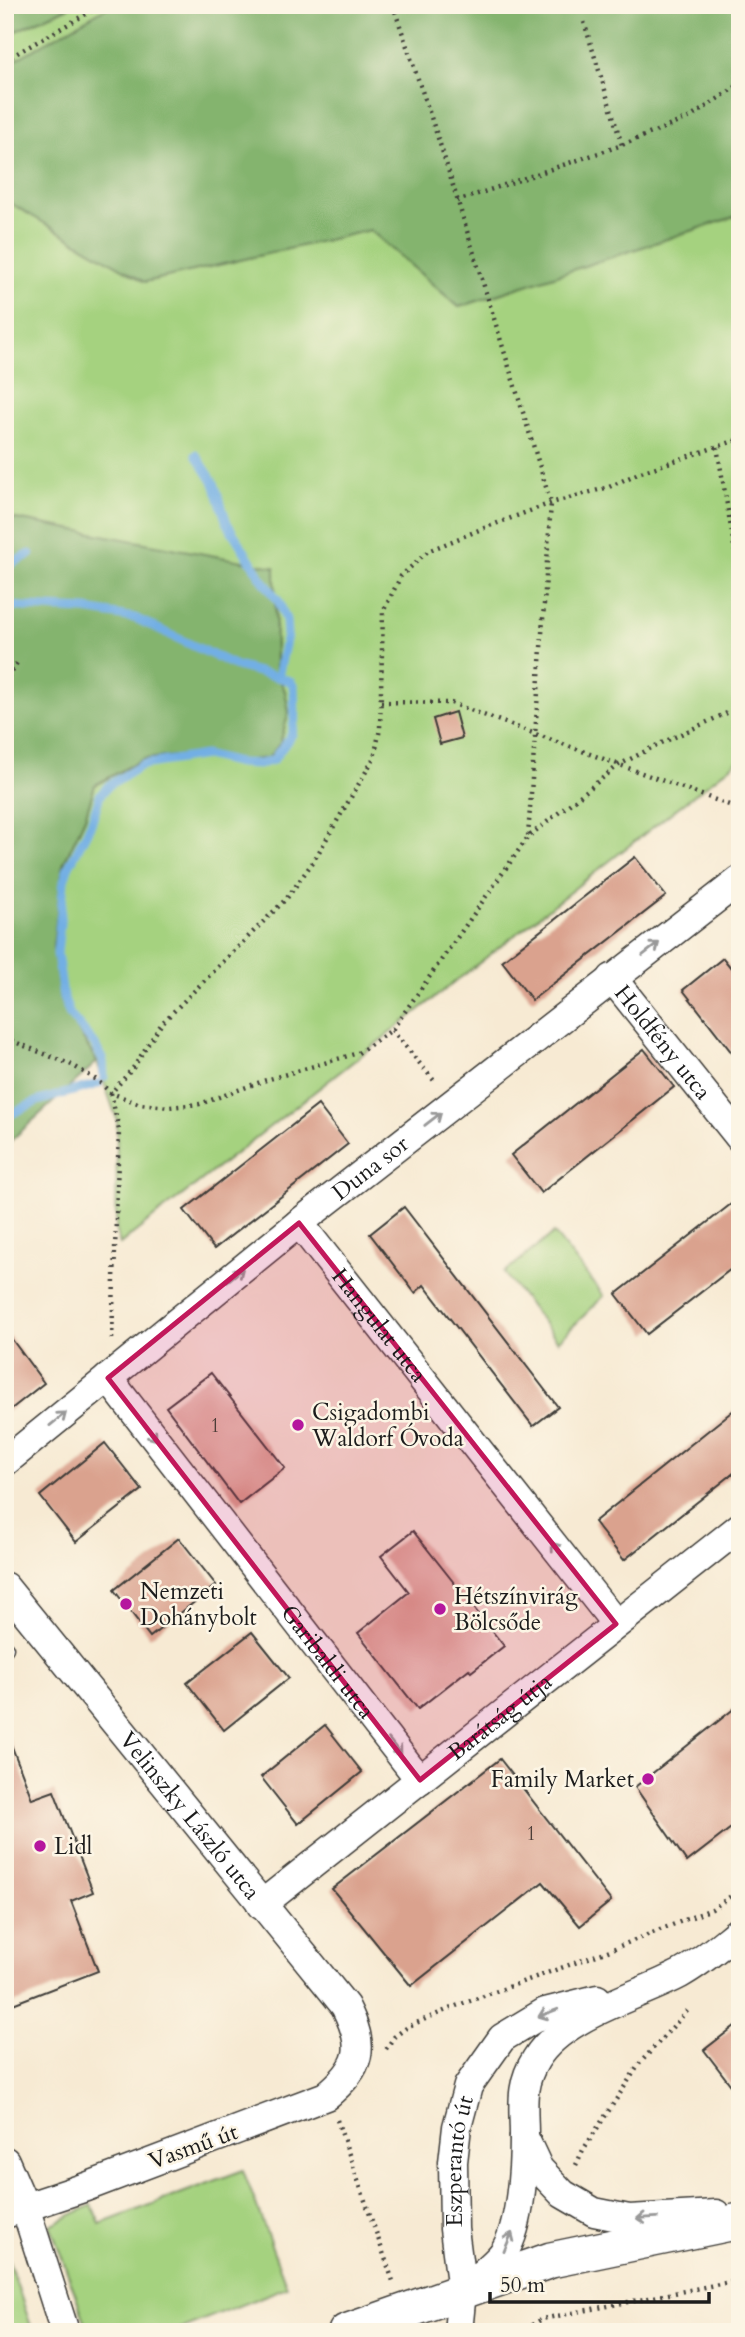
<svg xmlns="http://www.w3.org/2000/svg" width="745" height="2337" viewBox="0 0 745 2337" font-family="Cardo,serif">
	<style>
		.green { fill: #a5d27f; stroke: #60774e; stroke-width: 2 }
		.forest { fill: #84b46e; stroke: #506845; stroke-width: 2 }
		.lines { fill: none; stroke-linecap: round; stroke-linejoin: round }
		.stream { stroke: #72afe4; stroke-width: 9 }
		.building { fill: #daa28e }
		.service-casing { stroke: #3d3b37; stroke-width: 17 }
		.minor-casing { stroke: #3d3b37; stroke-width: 31 }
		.tertiary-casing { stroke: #3d3b37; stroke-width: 38 }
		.path { stroke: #3d3b37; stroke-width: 4.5; stroke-dasharray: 2 5; stroke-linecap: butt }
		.service { stroke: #fff; stroke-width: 14 }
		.minor { stroke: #fff; stroke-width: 28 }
		.tertiary { stroke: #fff; stroke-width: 35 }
		.oneway { stroke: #999 }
		.marked { fill: #c2185b; fill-opacity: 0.2; stroke: #c2185b; stroke-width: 5; stroke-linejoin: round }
		.poi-dot { fill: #b5179e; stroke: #fcf5e5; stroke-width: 2.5 }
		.labels { text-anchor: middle; stroke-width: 5; stroke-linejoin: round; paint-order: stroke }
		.number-label { font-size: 19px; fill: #4c3e38 }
		.street-label { font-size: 23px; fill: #1c1c1c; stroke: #fcf5e5 }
		.poi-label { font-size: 23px; fill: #1c1c1c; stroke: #fcf5e5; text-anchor: start }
	</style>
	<rect width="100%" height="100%" fill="#fcf5e5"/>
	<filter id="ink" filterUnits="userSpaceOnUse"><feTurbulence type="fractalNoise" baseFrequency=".0143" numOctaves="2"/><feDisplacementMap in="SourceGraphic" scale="14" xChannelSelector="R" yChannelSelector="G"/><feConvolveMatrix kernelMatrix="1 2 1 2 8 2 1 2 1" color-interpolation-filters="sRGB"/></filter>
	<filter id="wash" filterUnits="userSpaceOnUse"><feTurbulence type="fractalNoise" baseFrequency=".00686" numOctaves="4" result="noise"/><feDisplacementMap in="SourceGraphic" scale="28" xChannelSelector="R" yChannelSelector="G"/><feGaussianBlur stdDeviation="1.57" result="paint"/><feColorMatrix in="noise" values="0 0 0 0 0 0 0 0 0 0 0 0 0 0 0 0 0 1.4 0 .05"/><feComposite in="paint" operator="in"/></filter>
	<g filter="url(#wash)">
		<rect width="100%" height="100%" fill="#f7ead3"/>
		<g class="green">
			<path d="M73,5H111L5,66V36Z"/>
			<path d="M5,200L145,282L370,230L459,307L740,215V759L120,1244L116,1229L117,1120L97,1062L60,1000L53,946L63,865L85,818L95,785L143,759L209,753L241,761L285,691L276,671L275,568L5,517Z"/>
			<path d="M554,1233L604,1296L558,1341L504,1273Z"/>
			<path d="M243,2170L287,2287L172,2332H89L50,2225L92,2205L100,2224Z"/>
			<path d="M5,2250L33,2332H5Z"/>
		</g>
		<g class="forest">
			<path d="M5,5H73L5,36Z"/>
			<path d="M111,5H740V215L459,307L370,230L145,282L5,200V66Z"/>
			<path d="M5,517L275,567L276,671L285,691L289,712L280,743L268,758L241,761L209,753L143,759L95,785L85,818L63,865L53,946L60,1000L97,1062L5,1146Z"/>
		</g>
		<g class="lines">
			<g class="stream">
				<path d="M196,455L214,483L227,523L260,576L279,602L286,620L287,635L278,677"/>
				<path d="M5,567L30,554"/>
				<path d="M5,606L86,610L135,618L236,666L281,678L290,681L294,687L295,717L292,734L273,760L260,764L238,763L205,755L142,765L109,785L100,795L91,824L68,868L64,881L57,953L63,997L70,1015L95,1045L103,1061L104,1077"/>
				<path d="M5,1117L38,1101L98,1084"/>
			</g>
		</g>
		<g id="blocks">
			<g class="building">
				<path d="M455,712L462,738L440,744L433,719Z"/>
				<path d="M635,857L666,896L532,1000L502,961Z"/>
				<path d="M723,958L740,979V1063L683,990Z"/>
				<path d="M644,1049L674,1087L541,1193L511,1155Z"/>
				<path d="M318,1105L348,1144L214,1249L184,1210Z"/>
				<path d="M740,1197V1262L647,1334L616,1294Z"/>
				<path d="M404,1207L558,1407L533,1426L424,1285L415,1293L370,1234Z"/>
				<path d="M5,1330L44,1383L5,1414Z"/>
				<path d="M211,1373L285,1468L239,1504L166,1407Z"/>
				<path d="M740,1405V1468L624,1560L594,1522Z"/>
				<path d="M105,1443L142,1490L76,1542L40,1496Z"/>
				<path d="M413,1531L504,1646L471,1672L469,1669L418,1709L358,1633L409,1592L381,1556Z"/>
				<path d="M179,1538L216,1585L150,1637L114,1590Z"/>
				<path d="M252,1632L289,1678L224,1730L187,1683Z"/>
				<path d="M740,1704V1821L687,1862L635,1787Z"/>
				<path d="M325,1725L362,1772L298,1824L261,1777Z"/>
				<path d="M5,1734H7L32,1799L54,1791L93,1892L71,1901L98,1971L5,2007Z"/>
				<path d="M500,1759L611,1901L580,1926L543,1882L411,1986L332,1889Z"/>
				<path d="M740,2022V2097L704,2050Z"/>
			</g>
		</g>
	</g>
	<g filter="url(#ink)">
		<use href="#blocks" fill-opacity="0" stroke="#3d3b37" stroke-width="2"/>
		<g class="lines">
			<g class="service-casing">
				<path id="service" d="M5,1649L6,1648"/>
			</g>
			<g class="minor-casing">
				<g id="minor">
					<path id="s1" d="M612,978L740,1138"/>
					<path id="s2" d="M299,1223L616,1624"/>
					<path id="s3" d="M108,1378L420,1780"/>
					<path id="s4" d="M5,1462L299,1223L740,880"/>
					<path id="s5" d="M5,1587L345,2006C366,2048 362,2066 326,2096L86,2187L5,2214"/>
					<path id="s6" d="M261,1905L740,1527"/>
					<path d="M524,2137L539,2169L563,2194L594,2212L629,2219L716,2214"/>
					<path d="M5,2161L25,2207L65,2332"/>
					<path d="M467,2287C477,2277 498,2262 505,2250C521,2224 524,2167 524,2136C524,2107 519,2086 536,2059C562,2016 636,1997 680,1974C702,1962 721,1945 740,1930"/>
					<path id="s7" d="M458,2332L462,2291L454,2229L453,2162L457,2127L468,2086L502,2038L545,2012L597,1999"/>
				</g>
			</g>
			<g class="tertiary-casing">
				<path id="tertiary" d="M346,2332L551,2260L740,2221"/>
			</g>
			<g class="path">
				<path d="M393,5L442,150L551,503L528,837"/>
				<path d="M584,22L622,145"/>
				<path d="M5,60L102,5"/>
				<path d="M457,201L622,145L691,117L740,84"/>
				<path d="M717,447L740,580"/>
				<path d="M5,683L18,661"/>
				<path d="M381,702L451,703L740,809"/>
				<path d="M392,1030L436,1083"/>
				<path d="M5,1038L72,1065L97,1080L111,1093L140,1104L169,1107L200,1104L263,1081L358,1053L392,1030L528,837L619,765L655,746L740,707"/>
				<path d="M112,1339L119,1130L111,1093L133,1068L162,1023L287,898L313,862L374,758L380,729L383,612L401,576L428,551L479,530L551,503L609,487L641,472L740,439"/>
				<path d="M386,2049L394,2037L409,2026L456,2006L605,1952L712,1909L740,1890"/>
				<path d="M337,2120L394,2284"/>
				<path d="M576,2165L583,2150L640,2063L688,2010"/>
				<path d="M520,2332L542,2319L740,2280"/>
			</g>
			<use href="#service" class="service"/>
			<use href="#minor" class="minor"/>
			<use href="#tertiary" class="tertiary"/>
		</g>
		<defs><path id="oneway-shaft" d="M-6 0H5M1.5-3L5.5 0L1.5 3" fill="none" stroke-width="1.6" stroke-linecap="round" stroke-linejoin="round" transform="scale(1.75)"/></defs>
		<g class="oneway">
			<use href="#oneway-shaft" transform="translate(651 949) rotate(-38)"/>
			<use href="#oneway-shaft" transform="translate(433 1119) rotate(-38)"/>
			<use href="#oneway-shaft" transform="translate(235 1275) rotate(-39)"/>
			<use href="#oneway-shaft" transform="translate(58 1419) rotate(-39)"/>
			<use href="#oneway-shaft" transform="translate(150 1432) rotate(52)"/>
			<use href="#oneway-shaft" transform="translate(558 1551) rotate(-128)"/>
			<use href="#oneway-shaft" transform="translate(395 1747) rotate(52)"/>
			<use href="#oneway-shaft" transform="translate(548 2013) rotate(159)"/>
			<use href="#oneway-shaft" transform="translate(647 2218) rotate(177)"/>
			<use href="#oneway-shaft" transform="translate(508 2242) rotate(-67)"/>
		</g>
	</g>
	<path class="marked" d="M299,1223L616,1624L420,1780L108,1378Z"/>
	<g class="poi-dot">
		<circle cx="298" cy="1425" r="7"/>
		<circle cx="126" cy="1604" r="7"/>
		<circle cx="440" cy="1609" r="7"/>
		<circle cx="648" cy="1779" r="7"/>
		<circle cx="40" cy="1846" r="7"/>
	</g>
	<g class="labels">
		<g class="number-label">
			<text x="215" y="1432">1</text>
			<text x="531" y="1840">1</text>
		</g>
		<g class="street-label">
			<text dy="8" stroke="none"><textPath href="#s1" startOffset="82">Holdfény utca</textPath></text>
			<text dy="8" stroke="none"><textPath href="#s4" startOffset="469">Duna sor</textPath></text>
			<text dy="8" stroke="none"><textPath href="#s2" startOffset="130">Hangulat utca</textPath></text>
			<text dy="8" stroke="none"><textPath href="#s3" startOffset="359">Garibaldi utca</textPath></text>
			<text dy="8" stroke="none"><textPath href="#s6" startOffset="304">Barátság útja</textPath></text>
			<text dy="8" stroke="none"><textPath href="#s5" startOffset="294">Velinszky László utca</textPath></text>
			<text transform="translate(193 2146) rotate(-20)" y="8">Vasmű út</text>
			<text dy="8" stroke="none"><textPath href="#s7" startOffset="172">Eszperantó út</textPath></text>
		</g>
		<g class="poi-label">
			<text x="312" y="1420">Csigadombi<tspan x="312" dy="26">Waldorf Óvoda</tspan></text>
			<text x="140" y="1599">Nemzeti<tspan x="140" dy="26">Dohánybolt</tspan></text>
			<text x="454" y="1604">Hétszínvirág<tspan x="454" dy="26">Bölcsőde</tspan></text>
			<text x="634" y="1787" text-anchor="end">Family Market</text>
			<text x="54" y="1854">Lidl</text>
		</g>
	</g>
	<rect width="745" height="2337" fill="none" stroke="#fcf5e5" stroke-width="28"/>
	<path d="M490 2292v10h219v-10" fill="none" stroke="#1c1c1c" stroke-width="3.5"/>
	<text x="500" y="2292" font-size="21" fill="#1c1c1c" stroke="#fcf5e5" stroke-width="5" paint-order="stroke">50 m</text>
</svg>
